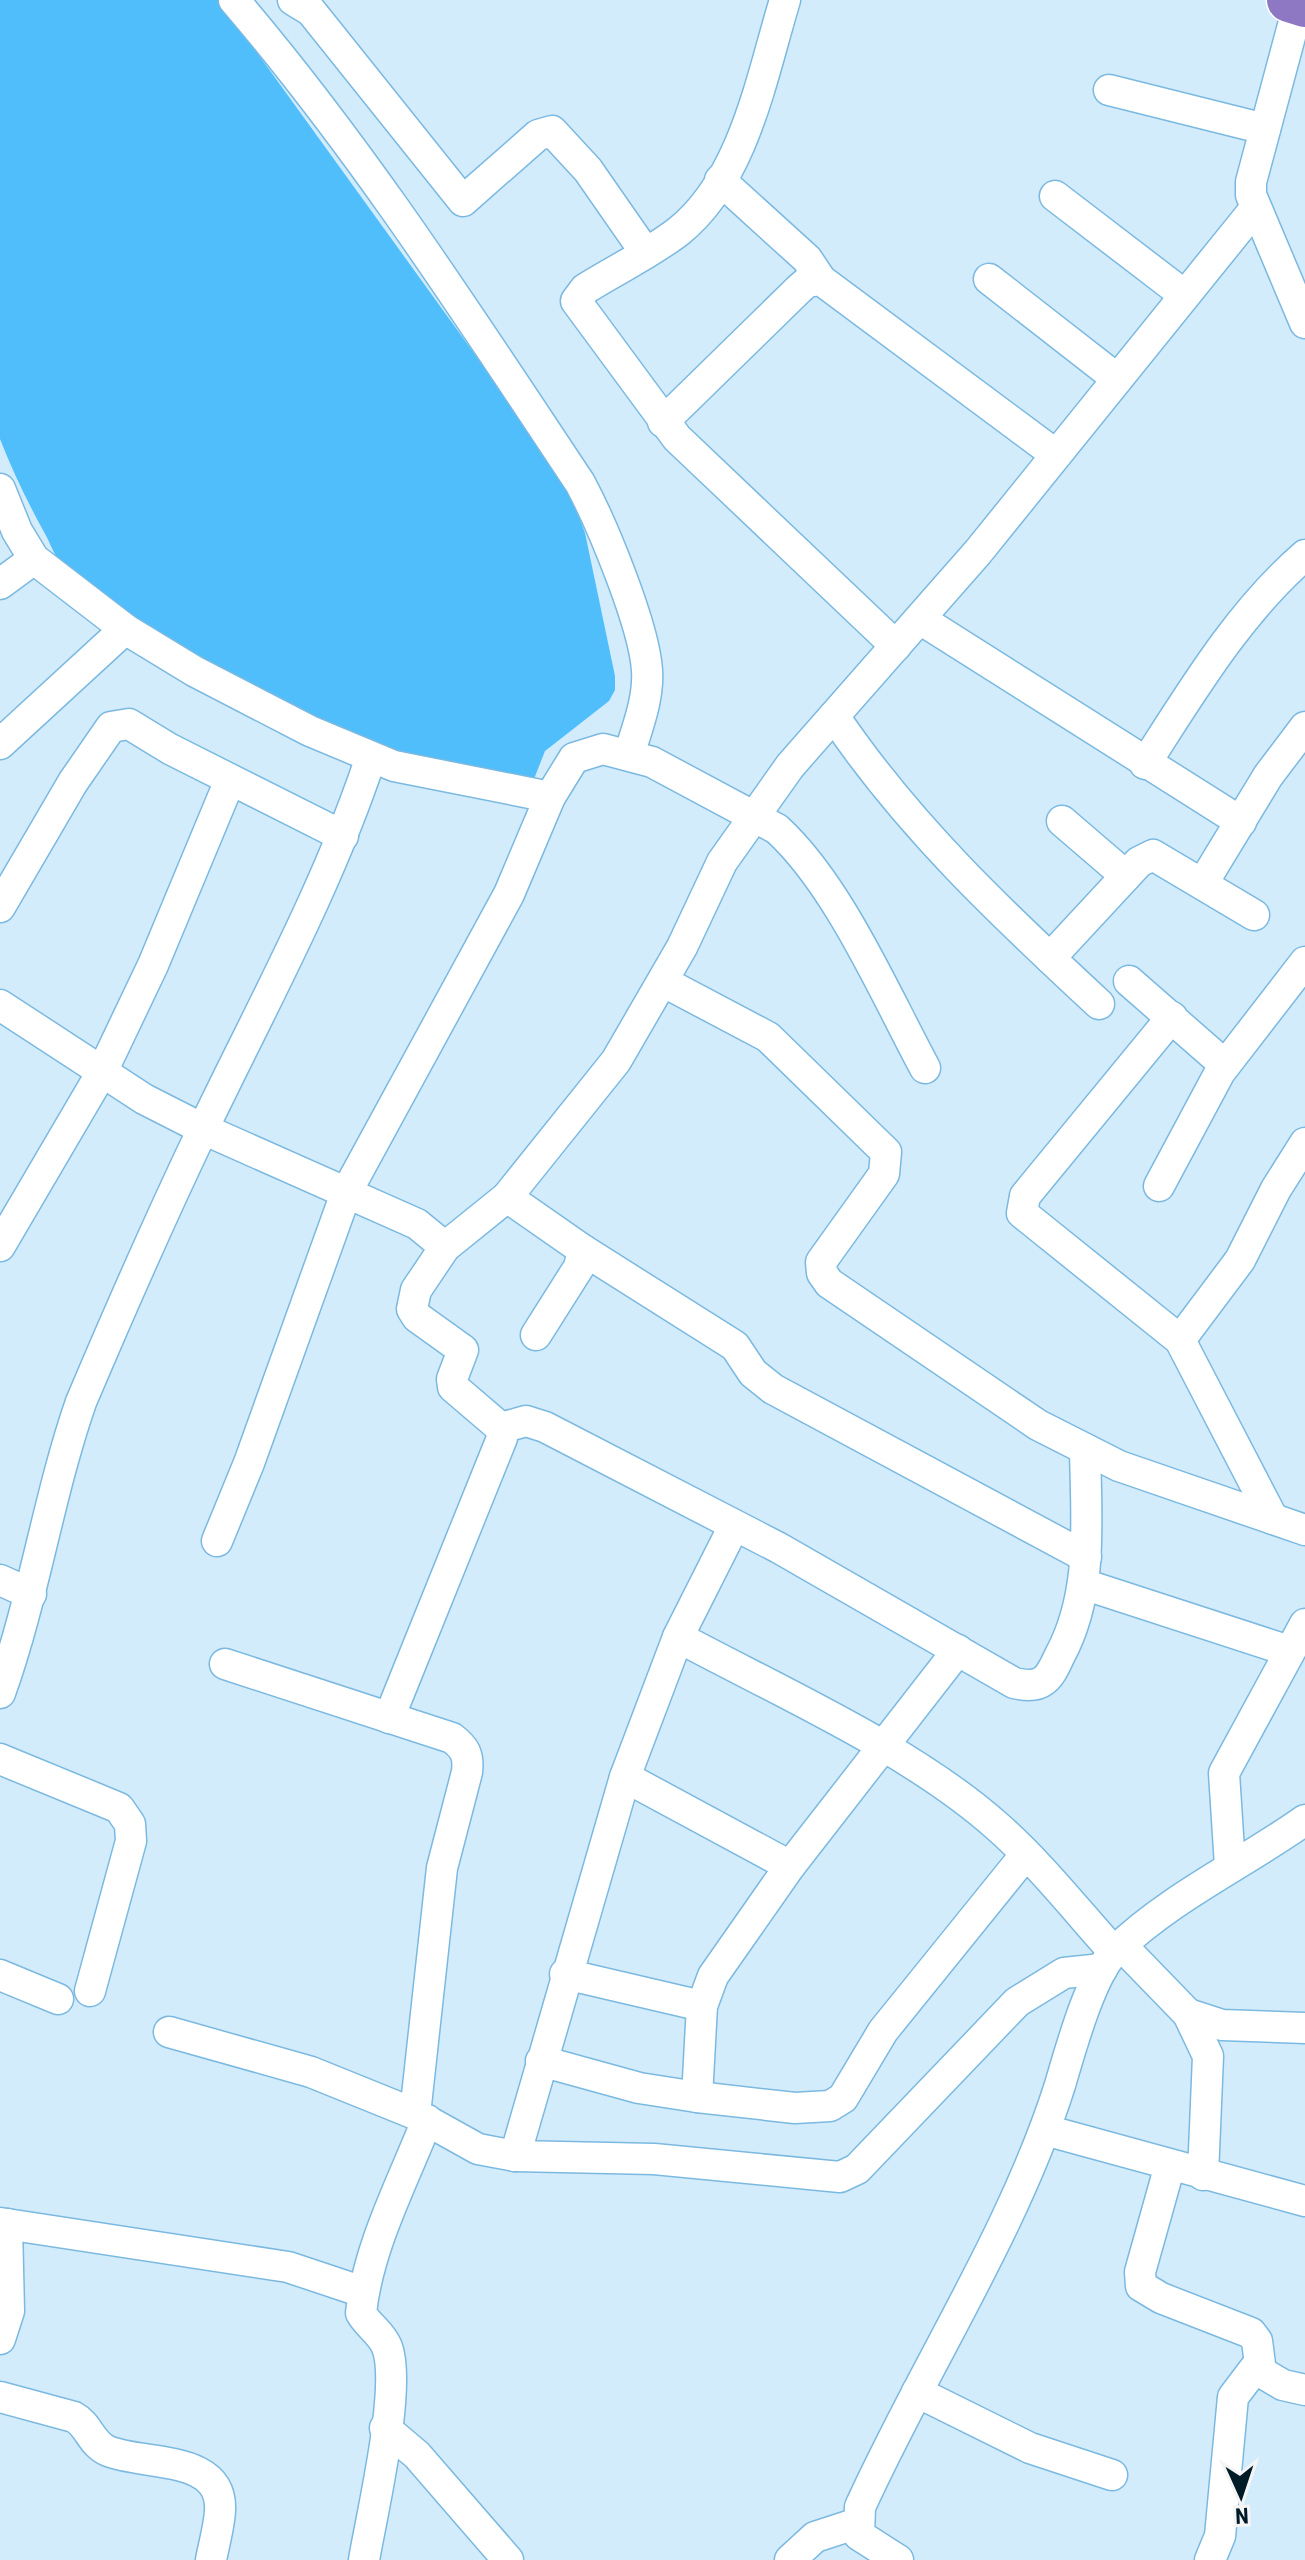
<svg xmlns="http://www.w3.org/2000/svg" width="1305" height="2560" viewBox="0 0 1305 2560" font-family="'Roboto Condensed',sans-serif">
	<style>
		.water { fill: #4fbefa }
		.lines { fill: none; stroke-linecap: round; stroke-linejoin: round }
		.minor-casing { stroke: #7bb9e0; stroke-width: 33 }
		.highway-casing { stroke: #fff; stroke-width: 47 }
		.minor { stroke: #fff; stroke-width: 30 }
		.highway { stroke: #8e78c3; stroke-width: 44 }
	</style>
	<rect width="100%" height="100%" fill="#d3ecfc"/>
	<path class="water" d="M0,0H219L510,403L571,494L585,533L615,676V690L609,701L545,751L534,779L507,777L506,772C371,771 158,657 62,564C54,556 50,542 44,532C27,501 13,472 0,439Z"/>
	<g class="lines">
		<g class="minor-casing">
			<g id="minor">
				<path d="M234,0C363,151 470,318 580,483C602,524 644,625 647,670C649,699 637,728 629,755"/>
				<path d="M293,0L311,11L463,201L538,135L552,131L588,170L645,252"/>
				<path d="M785,0C762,75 744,179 679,231C651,253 615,270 585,289L576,301L677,438L896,646"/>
				<path d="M1299,3L1251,182V195L1305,323"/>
				<path d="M1109,90L1265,129"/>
				<path d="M720,180L807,259L821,280"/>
				<path d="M1055,196L1183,294"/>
				<path d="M989,279L1116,378"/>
				<path d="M663,422L799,289L807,282L821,280L1055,454"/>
				<path d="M0,489L17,531L34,559L125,629L194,671L310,731L394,766L550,797"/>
				<path d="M0,584L34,559"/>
				<path d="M920,619L1241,822"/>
				<path d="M834,716C908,826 1003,915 1099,1004"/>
				<path d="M0,744L125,629"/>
				<path d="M1145,764C1192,691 1239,612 1305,555"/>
				<path d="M1062,821L1126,876"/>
				<path d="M1203,883L1268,776L1305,727"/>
				<path d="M0,907L73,782L111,727L129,724L170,749L343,836"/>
				<path d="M1050,958L1139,862L1153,855L1254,915"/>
				<path d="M1129,981L1225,1065"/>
				<path d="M664,982L768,1037L886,1152L884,1174L821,1262L822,1273L829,1283L1038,1425L1119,1466L1305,1530"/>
				<path d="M0,1005L144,1099L203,1129L417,1224L445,1247"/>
				<path d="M1172,1017L1025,1196L1022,1213L1180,1340L1273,1519"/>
				<path d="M1159,1186L1220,1072L1305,962"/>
				<path d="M507,1197L583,1250L579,1267L536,1335"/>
				<path d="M0,1246L102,1072L153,965L230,780"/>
				<path d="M583,1250L735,1346L753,1373L773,1389L1086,1557"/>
				<path d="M1180,1340L1240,1260L1276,1189L1305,1143"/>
				<path d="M501,1428L526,1421L545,1427L779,1548L1014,1683C1023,1685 1035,1687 1043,1681C1051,1676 1056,1663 1060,1655C1094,1592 1086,1518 1085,1449"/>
				<path d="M217,1541L249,1463L346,1193L509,894L550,797L574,758L603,749L652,762L777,829C839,886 885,994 925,1068"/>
				<path d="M0,1580L31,1594"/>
				<path d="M1083,1584L1289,1651"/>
				<path d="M678,1637C780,1692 912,1750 998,1827C1040,1864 1076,1910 1114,1952"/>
				<path d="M225,1664L452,1738C465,1748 469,1755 467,1772L442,1868L415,2114"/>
				<path d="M0,1693C34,1598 48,1497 81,1402C120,1310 160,1219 203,1129C262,1006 328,887 371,757"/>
				<path d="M389,1718L502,1438L501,1428L453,1387L452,1379L463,1350L417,1317L412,1309L416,1290L445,1247L507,1197L616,1061L682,947L722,862L790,766L978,552L1254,210"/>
				<path d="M0,1759L119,1808L130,1824L131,1841L90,1991"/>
				<path d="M625,1777L790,1866"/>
				<path d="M1230,1866L1224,1773L1305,1624"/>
				<path d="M1122,1946L1188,2014L1222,2025L1305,2028"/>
				<path d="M565,1974L702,2006"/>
				<path d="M0,1975L58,1999"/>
				<path d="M1188,2014L1208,2056L1203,2175"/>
				<path d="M169,2032L311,2072L415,2114L478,2149L515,2156L654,2159L840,2177L857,2169L1017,2002L1064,1973L1102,1969"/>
				<path d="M541,2061L639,2088L697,2097L795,2108L830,2106L843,2098L883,2031L1026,1854"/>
				<path d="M697,2097L702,2006L713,1976L790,1866L958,1650"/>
				<path d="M1045,2130L1305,2201"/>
				<path d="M515,2156L625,1777L678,1637L734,1526"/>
				<path d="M1170,2165L1140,2272L1141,2286L1161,2298L1251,2333L1257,2341L1261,2372L1283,2385L1305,2390"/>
				<path d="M0,2223L288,2267L363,2292"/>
				<path d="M0,2339L9,2311L7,2224"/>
				<path d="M917,2392L1030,2448L1112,2475"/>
				<path d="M0,2397L74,2417C89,2425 91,2444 108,2451C145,2466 223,2454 220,2511C219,2527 214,2544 211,2560"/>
				<path d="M385,2428L417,2455L508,2560"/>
				<path d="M364,2560C372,2513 402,2387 387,2347C381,2332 368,2326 361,2313C368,2246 403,2182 427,2120"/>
				<path d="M790,2560L815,2537L858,2523"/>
				<path d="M898,2560L859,2535L860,2507C924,2366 1013,2233 1060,2085C1070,2051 1091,1974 1115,1951C1171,1897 1243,1864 1305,1820"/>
				<path d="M1210,2560L1220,2536L1233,2397L1258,2364"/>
			</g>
		</g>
		<g class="highway-casing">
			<path id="highway" d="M1289,0L1305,5"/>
		</g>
		<use href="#minor" class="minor"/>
		<use href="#highway" class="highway"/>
	</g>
	<g transform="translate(1241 2496) rotate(177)" stroke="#f5f5f5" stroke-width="6" paint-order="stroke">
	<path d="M0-6L14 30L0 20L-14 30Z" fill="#011a28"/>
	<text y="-12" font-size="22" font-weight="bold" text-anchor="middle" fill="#011a28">N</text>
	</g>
</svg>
